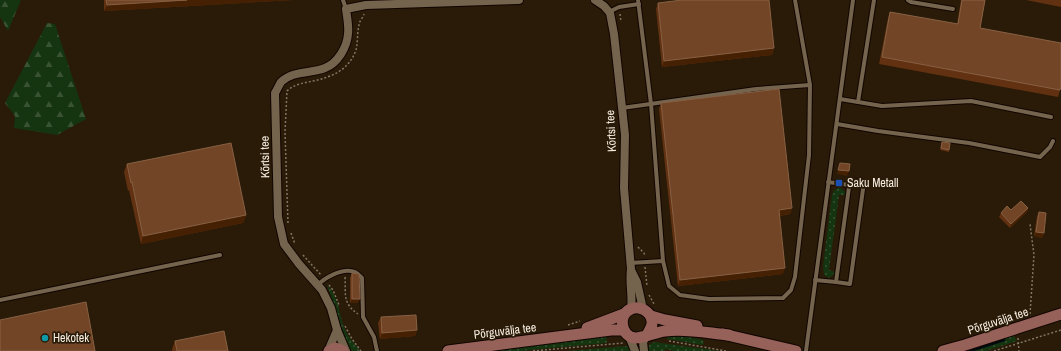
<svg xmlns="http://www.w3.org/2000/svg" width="1061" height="351" viewBox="0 0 1061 351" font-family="'Archivo Narrow',sans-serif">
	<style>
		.grass { fill: url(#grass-dots) }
		.forest { fill: url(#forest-firs) }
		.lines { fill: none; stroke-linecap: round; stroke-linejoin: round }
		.stream { stroke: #020a10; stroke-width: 2.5 }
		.lane-casing { stroke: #110500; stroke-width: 6 }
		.street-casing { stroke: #110500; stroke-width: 10 }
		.secondary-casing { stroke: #110500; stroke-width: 13 }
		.path { stroke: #817564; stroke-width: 1.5; stroke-dasharray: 2 2; stroke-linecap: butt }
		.lane { stroke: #74634d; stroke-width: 4 }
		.street { stroke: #74634d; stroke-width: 8 }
		.secondary { stroke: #966159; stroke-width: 11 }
		.wall { fill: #623111 }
		.shaded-wall { fill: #452003 }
		.building { fill: #724527; stroke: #876044 }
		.transit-dot { fill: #1a4fb4; stroke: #291b07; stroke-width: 1.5 }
		.culture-dot { fill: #0f9aa8; stroke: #291b07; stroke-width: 1.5 }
		.labels { text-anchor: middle; stroke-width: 3.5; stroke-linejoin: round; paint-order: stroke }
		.street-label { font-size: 12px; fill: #f7ede1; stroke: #291b07 }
		.poi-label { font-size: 12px; fill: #f7ede1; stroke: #291b07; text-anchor: start }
	</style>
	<defs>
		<pattern id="grass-dots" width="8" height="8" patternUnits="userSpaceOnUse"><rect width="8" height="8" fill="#153410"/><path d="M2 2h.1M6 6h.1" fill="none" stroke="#385232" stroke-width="1.8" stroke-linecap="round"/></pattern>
		<pattern id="forest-firs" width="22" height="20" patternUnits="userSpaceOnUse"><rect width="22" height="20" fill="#153410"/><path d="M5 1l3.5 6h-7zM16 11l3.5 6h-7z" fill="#385232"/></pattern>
	</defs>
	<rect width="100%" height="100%" fill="#291b07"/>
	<g class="grass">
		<path d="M840,187L845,192V195H839L829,270L835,272L833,275L829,278L824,275L823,266L832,195L834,190Z"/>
		<path d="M327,285C338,295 339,313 344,327C347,336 354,343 360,351H352L348,345Z"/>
		<path d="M667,333L703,340L704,343L702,345L667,339Z"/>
		<path d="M606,335L607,342L606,343L520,351H495Z"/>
		<path d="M1012,336H1014L1017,341L986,351H962Z"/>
		<path d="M654,342L720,351H675L665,349V351H646V349L649,348V345Z"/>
		<path d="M626,346L629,347L630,351H566Z"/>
	</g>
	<g class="forest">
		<path d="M0,0H21L8,31L0,17Z"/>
		<path d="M47,23L55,24L86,119L57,135L14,128L15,116L5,103Z"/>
	</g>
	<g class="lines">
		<path class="stream" d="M970,351L1004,340"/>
		<g class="lane-casing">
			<g id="lane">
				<path d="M343,0L346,9"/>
				<path d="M638,0L651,104L663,261L669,286L680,295L709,299L783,298L791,290L795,277L809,155L810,85L795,0"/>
				<path d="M908,0L911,2L953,9"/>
				<path d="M609,12L619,7L639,4"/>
				<path d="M840,99L882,106L971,101L1051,117"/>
				<path d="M858,102L874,0"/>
				<path d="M622,108L756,89L810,85"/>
				<path d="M837,124L878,131L969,143L1040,157L1050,147L1053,141"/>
				<path d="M850,180L864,182L850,284L836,282Z"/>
				<path d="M828,182L849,185"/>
				<path d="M630,263L663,261"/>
				<path d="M815,280L836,282"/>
				<path d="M318,285C324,278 341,269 351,271C356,271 359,275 362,278L363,317L374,337L377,351"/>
				<path d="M0,300L220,255"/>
				<path d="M806,351L853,0"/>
			</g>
		</g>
		<g class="street-casing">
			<g id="street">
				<path d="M595,0L604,6L610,13L614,34L625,135L624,188L631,269C629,283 633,297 631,309"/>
				<path d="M631,270L637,282L643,309"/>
				<path d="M629,336L635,351"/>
				<path d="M328,351L337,330"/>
				<path d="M346,351L337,330L331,308L322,290L299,264L284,244L278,217L275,93C277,90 279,85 281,82C293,70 311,74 325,68C338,63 347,47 348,34C349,26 347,17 346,9L366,5L519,0"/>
				<path d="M644,351L643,342L647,335"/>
			</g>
		</g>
		<g class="secondary-casing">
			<g id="secondary">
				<path d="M651,316L665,320L697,326"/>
				<path d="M587,328L624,314"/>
				<path d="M723,334L796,351"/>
				<path d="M647,335C649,331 653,326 652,321C651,312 640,305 631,309C618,314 620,336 635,338C644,338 656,332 665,331C686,328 708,333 729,335"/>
				<path d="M329,351L335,348L343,351"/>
				<path d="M448,351L611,330H623"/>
				<path d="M943,351L965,345L1061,314"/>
			</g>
		</g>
		<g class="path">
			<path d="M620,14L621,22"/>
			<path d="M288,223L285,132L287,91C294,84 304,83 313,81C332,77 349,70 356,50C358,42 357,33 359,25C359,21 363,18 364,14"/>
			<path d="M291,233L295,244"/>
			<path d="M638,247L644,253L645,256"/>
			<path d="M303,255L321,275"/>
			<path d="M645,267L647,286"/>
			<path d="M345,277C346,294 342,303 358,314"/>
			<path d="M329,285L333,290L339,305"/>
			<path d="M649,295L654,304"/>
			<path d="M1030,314L1034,255L1030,224"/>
			<path d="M568,325L580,321"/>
			<path d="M345,326L352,339L361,351"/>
			<path d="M1018,338L1019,351"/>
			<path d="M669,341L726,351"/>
			<path d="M533,351L623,343"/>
			<path d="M994,351L1061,330"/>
		</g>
		<use href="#lane" class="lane"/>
		<use href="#street" class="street"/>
		<use href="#secondary" class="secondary"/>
	</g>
	<g class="wall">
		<path d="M104,0H293L104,11Z"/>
		<path d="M961,0H985L980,28L1060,90L1058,97L879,64L888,18L890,12L957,24Z"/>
		<path d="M1026,0H1061V7Z"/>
		<path d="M658,3L774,48L772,55L662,67L656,9Z"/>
		<path d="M661,103L792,208L790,214L780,216L783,274L678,286L659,109Z"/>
		<path d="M942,142L949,150V152L940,150Z"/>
		<path d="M127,164L246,215L243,223L141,244L129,190L128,191L124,172Z"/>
		<path d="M1028,208L1027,212L1010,228L999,217L1001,213L1011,210Z"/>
		<path d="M1039,212L1044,233L1042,238L1034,236L1037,216Z"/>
		<path d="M352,273L358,303H350V278Z"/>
		<path d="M381,317L417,330L415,336L380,339L378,323Z"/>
		<path d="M175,341L228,351H172V349Z"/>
	</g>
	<g class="shaded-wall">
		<path d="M187,0H293L104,11L107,5Z"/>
		<path d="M774,48L772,55L662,67L664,61Z"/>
		<path d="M838,170L849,171L847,176L837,174Z"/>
		<path d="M792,208L790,214L777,216L779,210Z"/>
		<path d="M1028,208L1027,212L1010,228L1011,224Z"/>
		<path d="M246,215L243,223L141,244L143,236Z"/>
		<path d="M1036,232L1044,233L1042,238L1034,236Z"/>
		<path d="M785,268L783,274L678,286L680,280Z"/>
		<path d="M352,299H360L358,303H350Z"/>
		<path d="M417,330L415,336L380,339L382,333Z"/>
	</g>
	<g class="building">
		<path d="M106,0H187L107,5Z"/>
		<path d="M682,0H769L774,48L664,61L658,3Z"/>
		<path d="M962,0H985L980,28L1061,43V86L1060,90L882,57L890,12L958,24Z"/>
		<path d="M779,89L792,208L779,210L785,268L680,280L661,103Z"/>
		<path d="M942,142L950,143L949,150L941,148Z"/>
		<path d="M231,143L246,215L143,236L132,182L131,183L127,164Z"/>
		<path d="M840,163L850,164L849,171L838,170Z"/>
		<path d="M1021,201L1028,208L1011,224L1001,213L1007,206L1011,210Z"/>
		<path d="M1039,212L1046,213L1044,233L1036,232Z"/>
		<path d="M352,273L359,274L360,299H352Z"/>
		<path d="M86,302L95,351H0V320Z"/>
		<path d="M416,315L417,330L382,333L381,317Z"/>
		<path d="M224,331L228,351H177L175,341Z"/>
	</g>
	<rect class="transit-dot" x="835" y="179" width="8" height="8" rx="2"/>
	<circle class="culture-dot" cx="45" cy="338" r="4"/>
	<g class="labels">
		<g class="street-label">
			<text transform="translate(611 131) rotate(-93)" y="4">Kõrtsi tee</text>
			<text transform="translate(265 157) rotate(-91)" y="4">Kõrtsi tee</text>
			<text transform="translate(998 321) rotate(-18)" y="4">Põrguvälja tee</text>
			<text transform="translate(505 331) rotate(-7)" y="4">Põrguvälja tee</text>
		</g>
		<g class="poi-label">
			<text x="847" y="187">Saku Metall</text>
			<text x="53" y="342">Hekotek</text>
		</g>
	</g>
</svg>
